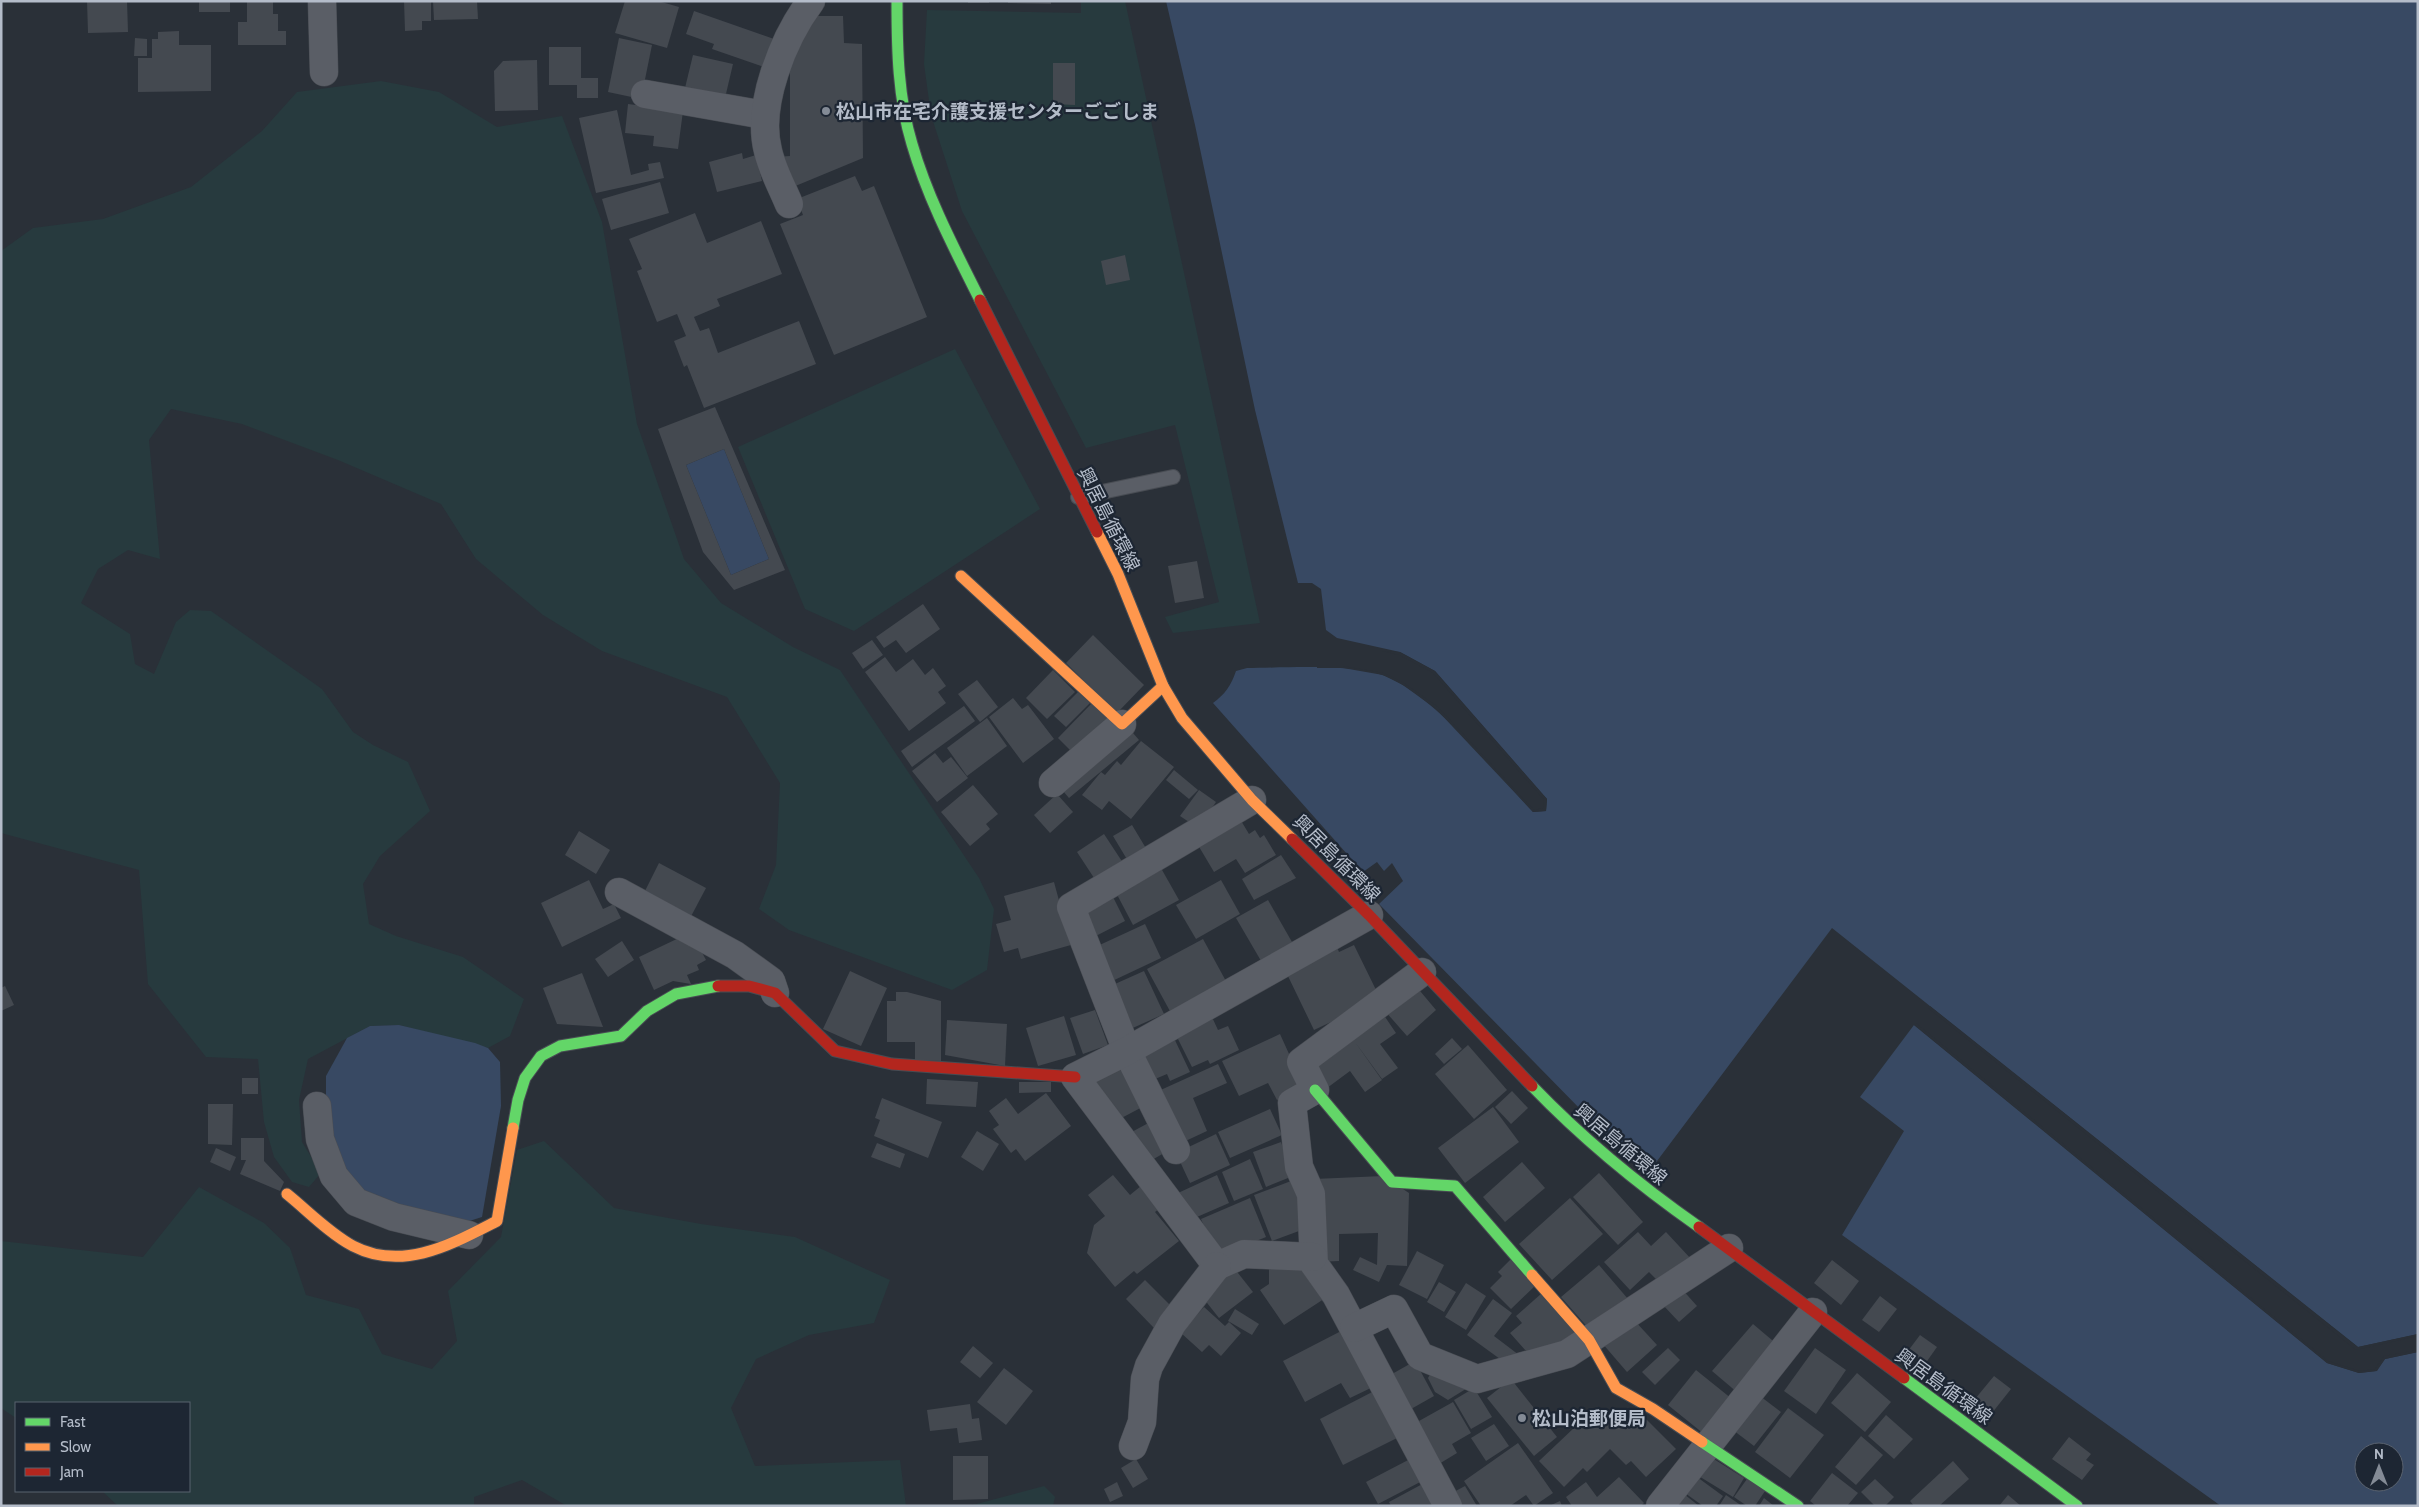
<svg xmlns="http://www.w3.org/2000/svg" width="2419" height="1507" viewBox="0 0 2419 1507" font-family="Cabin,'Noto Sans JP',sans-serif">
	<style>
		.green { fill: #273a3e }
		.water { fill: #384963; fill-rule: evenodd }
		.pier { fill: #2a3038 }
		.building { fill: #444950; fill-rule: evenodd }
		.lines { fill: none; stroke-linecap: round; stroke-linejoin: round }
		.lane-casing { stroke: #484c53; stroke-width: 16 }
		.street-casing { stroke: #484c53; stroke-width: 29 }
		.fast-casing { stroke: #484c53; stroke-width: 13 }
		.slow-casing { stroke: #484c53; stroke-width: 13 }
		.jam-casing { stroke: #484c53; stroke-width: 13 }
		.lane { stroke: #5a5e66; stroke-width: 14 }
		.street { stroke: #5a5e66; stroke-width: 28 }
		.fast { stroke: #63d668; stroke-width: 11 }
		.slow { stroke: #ff974d; stroke-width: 11 }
		.jam { stroke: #b3261e; stroke-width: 11 }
		.poi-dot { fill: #848b96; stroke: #1d2633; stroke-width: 2 }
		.labels { text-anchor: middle; stroke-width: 4.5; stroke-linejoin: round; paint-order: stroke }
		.poi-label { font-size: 19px; font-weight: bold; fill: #b4bcc9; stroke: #1d2633; text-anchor: start }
		.street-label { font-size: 19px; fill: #b4bcc9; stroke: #1d2633 }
	</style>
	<rect width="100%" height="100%" fill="#2a3038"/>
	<g class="green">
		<path d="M1081,1H1125L1260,623L1173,633L1165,617L1219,602L1175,425L1086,448L962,211L931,115L924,64L927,10L1081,13Z"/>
		<path d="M381,81L439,92L497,127L562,116L602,222L637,424L684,559L721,603L793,647L840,670L979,878L994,909L987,970L952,990L789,930L759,909L776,865L780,783L727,697L602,651L543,615L476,559L441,504L338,460L242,424L171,409L149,440L160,559L128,550L98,569L81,603L130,634L135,664L154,674L176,622L190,610L211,611L322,689L353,732L373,745L408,762L430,811L380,856L363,884L369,924L396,936L463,957L524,999L510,1036L488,1048L399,1025L370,1026L308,1059L299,1100L302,1142L321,1173L309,1187L292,1182L274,1157L264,1122L258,1059L206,1057L148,984L139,870L1,833V251L33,228L103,219L191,187L262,131L297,92Z"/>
		<path d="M955,349L1040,509L854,631L805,609L738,447Z"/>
		<path d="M544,1141L614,1208L701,1224L795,1237L890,1280L874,1323L809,1335L756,1359L731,1408L755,1466L900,1460L906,1506H567L522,1480L474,1497V1506H118L102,1491H189V1403H16V1418L1,1408V1241L143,1257L199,1187L264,1223L290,1248L306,1295L359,1309L382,1354L432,1369L457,1341L448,1291L501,1237L517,1150Z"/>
		<path d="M1044,1486L1055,1497L1053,1506H969Z"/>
	</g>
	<g class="water">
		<path d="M1166,1H2418V1334L2358,1347L1832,928L1648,1173L1585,1114L1379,904L1403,881L1392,863L1384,871L1377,862L1363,872L1213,703C1225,694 1231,686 1236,671L1247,668C1283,668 1353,663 1385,676C1438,698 1493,770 1533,812L1546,811L1547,799L1435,671L1400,652L1337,638L1326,630L1321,589L1312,583H1298L1255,410L1195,125Z"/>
		<path d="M724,449L769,559L731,575L686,465Z"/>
		<path d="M399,1025L475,1043L488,1048L500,1062L501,1106L482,1217L463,1223L374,1203L350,1179L333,1145L326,1108V1076L347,1038L370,1026Z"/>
		<path d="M1914,1025L2327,1363L2359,1373L2376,1371L2385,1359L2418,1352V1506H2221L1842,1235L1904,1131L1860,1097ZM2364,1452H2394V1482H2364Z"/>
	</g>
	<g class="pier">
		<path d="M1382,651L1400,652L1435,671L1547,799L1546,811L1533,812L1436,709L1403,685L1383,675L1343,668H1317V666H1343L1384,673L1404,683L1438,707L1534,810L1543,808L1544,800L1433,673L1399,655Z"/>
		<path d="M1930,1006L2358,1347L2418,1334V1336L2356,1350L1928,1008Z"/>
		<path d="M1916,1023L2328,1361L2360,1371L2375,1369L2384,1356L2418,1350V1352L2385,1359L2377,1371L2359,1373L2327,1363L1914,1025Z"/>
	</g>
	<g class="building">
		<path d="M87,1H127L128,32L88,33Z"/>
		<rect x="199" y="1" width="31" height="11"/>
		<path d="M404,1H431V21H422V30L405,31Z"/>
		<path d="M433,1H477L478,19L434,20Z"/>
		<path d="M625,1H658L679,7L667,48L615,33Z"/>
		<rect x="968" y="1" width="21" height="2"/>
		<path d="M1008,1H1051V4L1008,3Z"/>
		<path d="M247,2H273V14H278V31H286V45H238V22H247Z"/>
		<path d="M694,11L774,39L764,67L712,49L714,44L686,34Z"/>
		<path d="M815,16H843L844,43L862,44L863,158L793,187L776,157L790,156V66Z"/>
		<path d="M179,31V45H211V91L138,92V58H152V39H158V32Z"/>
		<path d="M135,38L147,39V56H134Z"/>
		<path d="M619,38L652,45L641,99L608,92Z"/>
		<path d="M549,47H581V78H598V98H577V85H549Z"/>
		<path d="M693,55L733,64L725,98L685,88Z"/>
		<path d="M537,60L538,110L495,111L494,71L503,61Z"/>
		<path d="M1053,63H1075V105L1053,104Z"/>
		<path d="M628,104L683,111L678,149L653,146L654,136L625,133Z"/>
		<path d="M617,110L631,175L649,170L648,164L660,162L664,178L596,193L579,118Z"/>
		<path d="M742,153L743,159L756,155L762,181L717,192L709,162Z"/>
		<path d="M855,176L862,191L874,186L927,317L834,355L780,224L803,215L797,199Z"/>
		<path d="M660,182L669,213L611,230L602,199Z"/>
		<path d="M695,213L707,243L761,221L782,274L717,299L720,306L694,317L700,331L709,328L718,353L799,321L816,364L704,408L687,365L684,367L674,341L686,336L677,314L657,322L637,271L642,269L629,239Z"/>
		<path d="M1125,255L1130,280L1106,285L1101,261Z"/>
		<path d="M715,407L785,570L734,590L703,552L658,429ZM724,449L769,559L731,575L686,465Z"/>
		<path d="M1197,561L1204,598L1175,603L1168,566Z"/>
		<path d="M923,604L940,629L906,653L896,640L884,648L876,637Z"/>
		<path d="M1093,635L1144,685L1117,713L1066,663Z"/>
		<path d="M872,640L883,655L863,669L852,653Z"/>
		<path d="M885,657L896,672L913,659L925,675L933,668L946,686L938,692L946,703L909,731L865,672Z"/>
		<path d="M1053,670L1075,692L1047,719L1026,698Z"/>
		<path d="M977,680L998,707L980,722L958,694Z"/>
		<path d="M1078,692L1090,703L1066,727L1054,716Z"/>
		<path d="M1013,698L1022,709L1028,705L1054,739L1023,763L989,717Z"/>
		<path d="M1093,702L1113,723L1078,758L1058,738Z"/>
		<path d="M964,706L975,721L912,767L901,751Z"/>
		<path d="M987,718L1007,746L967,776L947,748Z"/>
		<path d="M1127,726L1139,740L1069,798L1057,784Z"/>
		<path d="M1141,741L1174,767L1131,819L1109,801L1102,810L1082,795L1101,772L1105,775L1117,761L1121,765Z"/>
		<path d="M935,753L943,763L951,757L968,778L937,802L912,771Z"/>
		<path d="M1174,770L1198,790L1189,799L1166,780Z"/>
		<path d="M973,785L998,814L986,824L990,829L970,846L941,812Z"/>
		<path d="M1199,790L1216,802L1198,828L1180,816Z"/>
		<path d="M1057,794L1073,812L1050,833L1034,815Z"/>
		<path d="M1237,814L1249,834L1255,830L1260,838L1264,835L1276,855L1245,873L1236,859L1214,872L1195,840Z"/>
		<path d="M1132,825L1150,855L1131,866L1113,836Z"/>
		<path d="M579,831L610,850L596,874L565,855Z"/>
		<path d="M1104,834L1125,866L1098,884L1077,852Z"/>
		<path d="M1281,855L1296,878L1254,900L1242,879Z"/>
		<path d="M1157,861L1179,900L1133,925L1112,885Z"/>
		<path d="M659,863L706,888L688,922L642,897Z"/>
		<path d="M589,880L603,909L614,904L621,918L562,947L541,903Z"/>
		<path d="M1221,880L1240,914L1196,939L1176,905Z"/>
		<path d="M1054,882L1071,945L1021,959L1018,948L1004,952L996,924L1011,920L1004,896Z"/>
		<path d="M1110,891L1125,921L1090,939L1075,909Z"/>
		<path d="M1268,900L1296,949L1264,966L1236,918Z"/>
		<path d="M1145,924L1161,958L1108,983L1091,949Z"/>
		<path d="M683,936L697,943L706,960L697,965L699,970L687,975L691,984L673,981L654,990L639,957Z"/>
		<path d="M1203,939L1227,983L1171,1013L1147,969Z"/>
		<path d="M622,941L634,960L608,977L595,959Z"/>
		<path d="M1354,945L1378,994L1365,1006L1314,1030L1286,972L1337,947L1339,952Z"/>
		<path d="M850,971L887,988L861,1046L823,1029Z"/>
		<path d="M1144,971L1164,1014L1126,1031L1106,988Z"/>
		<path d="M582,973L603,1027L557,1024L543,988Z"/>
		<path d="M1415,985L1436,1010L1407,1036L1385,1011Z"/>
		<path d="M5,986L14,1005L1,1011V988Z"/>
		<path d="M896,992H907L941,1001V1061L915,1060V1042H887V1001H896Z"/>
		<path d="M1095,1010L1108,1045L1083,1054L1070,1018Z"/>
		<path d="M1381,1011L1396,1033L1380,1044L1398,1068L1382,1079L1355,1042L1382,1080L1365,1092L1350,1071L1327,1088L1309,1062Z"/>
		<path d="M1211,1015L1218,1030L1228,1026L1239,1050L1210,1064L1208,1060L1192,1067L1175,1033Z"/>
		<path d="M1064,1016L1076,1055L1038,1066L1026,1028Z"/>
		<path d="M947,1020L1007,1024L1005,1066L945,1055Z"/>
		<path d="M1280,1034L1304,1087L1277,1100L1268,1083L1239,1096L1222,1061Z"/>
		<path d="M1173,1036L1190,1072L1170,1081L1167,1074L1148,1082L1135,1053Z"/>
		<path d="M1452,1038L1462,1049L1444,1064L1435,1054Z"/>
		<path d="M1468,1045L1507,1090L1474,1119L1435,1074Z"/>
		<path d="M1126,1062L1148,1104L1112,1123L1090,1081Z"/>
		<path d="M1218,1064L1227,1083L1193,1098L1207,1131L1177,1145L1154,1093Z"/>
		<rect x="242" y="1078" width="16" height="16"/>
		<path d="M927,1079L978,1082L976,1107L926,1104Z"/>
		<path d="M1019,1082H1051V1092L1019,1093Z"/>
		<path d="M1512,1091L1528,1108L1511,1124L1495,1107Z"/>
		<path d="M1046,1093L1071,1126L1025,1161L1016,1149L1011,1153L993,1129L999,1125L989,1111L1006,1098L1018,1114Z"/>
		<path d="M882,1098L942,1122L928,1158L874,1136L880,1120L875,1118Z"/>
		<path d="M208,1104H233L232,1145L208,1144Z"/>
		<path d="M1493,1107L1519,1142L1465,1183L1438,1148Z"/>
		<path d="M1270,1109L1282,1135L1230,1158L1218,1132Z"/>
		<path d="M1154,1120L1171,1149L1145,1164L1128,1134Z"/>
		<path d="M977,1131L999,1144L983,1171L961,1157Z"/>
		<path d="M1216,1134L1230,1165L1190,1183L1176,1153Z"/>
		<path d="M241,1138H264V1161L284,1182L280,1191L240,1174L246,1160H241Z"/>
		<path d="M1281,1142L1293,1176L1266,1187L1253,1152Z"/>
		<path d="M877,1143L905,1154L900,1168L871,1157Z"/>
		<path d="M216,1148L236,1157L230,1171L210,1162Z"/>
		<path d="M1250,1159L1263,1189L1234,1201L1222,1172Z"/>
		<path d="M1522,1162L1545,1188L1505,1222L1483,1197Z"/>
		<path d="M1599,1173L1643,1222L1618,1245L1573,1197Z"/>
		<path d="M1113,1175L1130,1195L1147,1181L1165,1204L1155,1212L1179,1241L1137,1274L1134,1271L1115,1287L1087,1253L1094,1225L1105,1216L1088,1195Z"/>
		<path d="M1217,1175L1229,1203L1190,1220L1178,1193Z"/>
		<path d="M1383,1176L1409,1193L1407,1266L1387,1265L1379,1282L1353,1270L1360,1257L1377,1265L1378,1233L1339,1234V1261L1317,1262L1314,1179Z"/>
		<path d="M1299,1178L1307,1228L1272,1241L1254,1195Z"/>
		<path d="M1250,1198L1266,1237L1217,1257L1201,1219Z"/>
		<path d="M1570,1198L1603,1234L1552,1280L1519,1244Z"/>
		<path d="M1638,1232L1651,1246L1666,1232L1692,1260L1675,1276L1670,1270L1658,1281L1649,1272L1630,1290L1604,1262Z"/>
		<path d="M1417,1251L1444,1265L1427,1299L1399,1285Z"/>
		<path d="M1511,1259L1536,1285L1511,1309L1490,1288L1502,1276L1498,1272Z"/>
		<path d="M1832,1260L1859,1281L1841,1305L1814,1283Z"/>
		<path d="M1269,1261H1298L1330,1295L1284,1325L1260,1290L1269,1284Z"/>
		<path d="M1599,1265L1628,1299L1590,1330L1561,1297Z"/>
		<path d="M1234,1268L1253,1292L1219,1318L1200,1294Z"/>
		<path d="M1145,1280L1174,1309L1154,1328L1126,1299Z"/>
		<path d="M1439,1282L1456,1292L1444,1312L1427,1302Z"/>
		<path d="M1466,1283L1486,1296L1466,1330L1445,1317Z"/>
		<path d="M1680,1287L1697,1306L1679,1322L1662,1304Z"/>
		<path d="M1542,1293L1576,1332L1561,1345L1526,1351L1510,1333L1522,1323L1516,1316Z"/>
		<path d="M1880,1296L1897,1309L1879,1332L1862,1320Z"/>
		<path d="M1493,1299L1512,1313L1494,1336L1519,1355L1500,1359L1467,1335Z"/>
		<path d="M1204,1307L1225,1326L1229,1322L1241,1333L1221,1356L1209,1345L1202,1352L1181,1333Z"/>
		<path d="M1235,1309L1259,1324L1252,1335L1228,1321Z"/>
		<path d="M1634,1320L1657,1345L1627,1372L1602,1343Z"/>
		<path d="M1753,1324L1779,1346L1738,1393L1712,1371Z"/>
		<path d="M1345,1329L1375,1386L1350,1398L1341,1383L1305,1402L1283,1361Z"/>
		<path d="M1920,1335L1937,1347L1925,1364L1908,1351Z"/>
		<path d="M973,1346L993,1363L980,1378L960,1362Z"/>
		<path d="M1668,1348L1680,1360L1655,1385L1642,1372Z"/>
		<path d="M1815,1348L1846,1370L1816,1414L1784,1391Z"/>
		<path d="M1415,1361L1434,1396L1404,1413L1385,1378Z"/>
		<path d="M1435,1366L1469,1387L1448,1400L1435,1392L1428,1378Z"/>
		<path d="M1004,1368L1033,1391L1006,1425L977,1402Z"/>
		<path d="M1696,1370L1732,1399L1704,1434L1668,1405Z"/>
		<path d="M1857,1373L1891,1402L1865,1432L1831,1403Z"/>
		<path d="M1994,1376L2011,1389L1992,1413L1975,1399Z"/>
		<path d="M1511,1379L1557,1437L1534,1456L1487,1398Z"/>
		<path d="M1474,1388L1492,1417L1471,1429L1454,1400Z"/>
		<path d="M1378,1389L1401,1436L1343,1465L1320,1419Z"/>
		<path d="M1756,1393L1781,1412L1754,1446L1729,1427Z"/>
		<path d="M1453,1402L1471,1433L1452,1444L1457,1453L1434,1467L1410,1426Z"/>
		<path d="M970,1404L972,1419L979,1418L982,1440L959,1443L957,1428L930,1431L927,1410Z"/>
		<path d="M1788,1408L1824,1435L1790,1478L1755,1452Z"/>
		<path d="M1594,1409L1605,1421L1617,1410L1631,1424L1641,1414L1676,1449L1646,1477L1631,1461L1626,1465L1610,1449L1587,1472L1583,1468L1564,1487L1539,1461Z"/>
		<path d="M1886,1415L1913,1439L1894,1459L1868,1436Z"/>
		<path d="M1494,1424L1509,1446L1486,1461L1471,1438Z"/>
		<path d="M1861,1436L1883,1455L1856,1485L1835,1467Z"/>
		<path d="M2069,1437L2091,1454L2086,1460L2094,1465L2082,1480L2052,1459Z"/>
		<path d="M1518,1443L1553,1493L1534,1506L1526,1495L1510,1506H1481L1464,1481Z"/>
		<path d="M953,1456H988V1499L953,1500Z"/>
		<path d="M1709,1456L1744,1478L1733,1497L1697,1475Z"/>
		<path d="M1412,1458L1424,1480L1378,1504L1366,1482Z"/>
		<path d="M1136,1459L1148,1479L1133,1488L1121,1468Z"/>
		<path d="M1953,1461L1969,1479L1939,1506H1914L1910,1501Z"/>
		<path d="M1832,1473L1858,1493L1847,1506H1816L1810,1501Z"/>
		<path d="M1619,1477L1644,1503L1641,1506H1572L1566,1497L1586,1482L1597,1497Z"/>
		<path d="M1697,1477L1723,1496L1716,1506H1703L1685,1493Z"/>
		<path d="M1747,1479L1765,1491L1755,1506H1747L1734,1497Z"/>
		<path d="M1875,1479L1894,1497L1885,1506H1875L1861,1492Z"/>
		<path d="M1428,1481L1440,1506H1391L1389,1502Z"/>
		<path d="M1117,1482L1123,1496L1110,1502L1104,1489Z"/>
		<path d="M1465,1486L1477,1506H1457L1450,1494Z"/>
		<path d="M1684,1494L1699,1506H1675Z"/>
		<path d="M1726,1495L1742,1506H1719Z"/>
		<path d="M2008,1495L2021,1506H1999Z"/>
		<path d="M1764,1498L1774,1506H1759Z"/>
		<path d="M1560,1501L1562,1506H1549Z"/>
	</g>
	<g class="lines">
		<g class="lane-casing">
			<path id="lane" d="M1078,497L1173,477"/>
		</g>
		<g class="street-casing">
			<g id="street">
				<path d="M322,1L324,72"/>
				<path d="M645,94L764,115"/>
				<path d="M789,204C782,187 772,169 768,151C756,105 783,39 811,1"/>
				<path d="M1053,783L1122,724"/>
				<path d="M619,892L735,955L771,981L775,993"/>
				<path d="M1422,972L1301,1062L1315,1090L1292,1103L1299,1167L1311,1194L1314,1264L1336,1295L1448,1506"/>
				<path d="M317,1106L320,1139L334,1176L356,1202L394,1217L469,1235"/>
				<path d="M1176,1150L1127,1051L1071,907L1252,800"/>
				<path d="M1313,1257L1244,1254L1217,1266L1075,1077L1127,1051L1369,915"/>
				<path d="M1354,1328L1394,1309L1420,1356L1477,1379L1567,1354L1729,1248"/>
				<path d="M1133,1446L1142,1422L1145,1379L1149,1366L1172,1324L1217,1266"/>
				<path d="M1660,1506L1813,1312"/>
			</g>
		</g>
		<g class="fast-casing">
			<g id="fast">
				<path d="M897,1C897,49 898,98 912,144C928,199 955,250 980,300"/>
				<path d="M1532,1086C1583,1139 1639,1185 1699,1227"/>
				<path d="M1315,1090L1392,1182L1455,1186L1532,1275"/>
				<path d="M513,1128L518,1100L525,1078L541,1056L560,1046L621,1036L647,1011L676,994L718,986"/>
				<path d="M1904,1378L2077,1506"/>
				<path d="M1702,1442L1798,1506"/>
			</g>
		</g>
		<g class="slow-casing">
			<g id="slow">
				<path d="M1097,532L1118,574L1163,686L1182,718L1252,800L1292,839"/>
				<path d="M961,576L1122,724L1163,686"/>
				<path d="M287,1194C308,1211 329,1233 353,1246C403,1272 452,1244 497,1221L513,1128"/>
				<path d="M1532,1275L1589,1340L1616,1388L1653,1409L1702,1442"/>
			</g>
		</g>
		<g class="jam-casing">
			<g id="jam">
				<path d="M980,300L1097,532"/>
				<path d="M1292,839L1369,915L1532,1086"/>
				<path d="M718,986H749L775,993L835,1051L892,1064L1075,1077"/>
				<path d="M1699,1227L1904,1378"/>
			</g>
		</g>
		<use href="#lane" class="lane"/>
		<use href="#street" class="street"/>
		<use href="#fast" class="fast"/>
		<use href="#slow" class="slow"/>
		<use href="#jam" class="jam"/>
	</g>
	<g class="poi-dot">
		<circle cx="826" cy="111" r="5"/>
		<circle cx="1522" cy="1418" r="5"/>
	</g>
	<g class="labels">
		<g class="poi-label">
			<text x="836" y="118">松山市在宅介護支援センターごごしま</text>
			<text x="1532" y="1425">松山泊郵便局</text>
		</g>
		<g class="street-label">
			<text transform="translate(1109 519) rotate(63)" y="7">興居島循環線</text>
			<text transform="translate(1337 858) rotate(45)" y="7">興居島循環線</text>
			<text transform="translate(1621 1144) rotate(40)" y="7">興居島循環線</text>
			<text transform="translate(1944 1386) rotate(36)" y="7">興居島循環線</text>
		</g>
	</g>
	<rect width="2419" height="1507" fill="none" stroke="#b4bcc9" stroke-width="5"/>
	<rect x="15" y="1402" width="175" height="90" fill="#1d2633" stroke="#59626f"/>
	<rect x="25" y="1418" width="25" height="8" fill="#63d668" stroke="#59626f"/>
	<text x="60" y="1427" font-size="15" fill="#b4bcc9">Fast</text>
	<rect x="25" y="1443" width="25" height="8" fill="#ff974d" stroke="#59626f"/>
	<text x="60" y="1452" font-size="15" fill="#b4bcc9">Slow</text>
	<rect x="25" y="1468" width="25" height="8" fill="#b3261e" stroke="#59626f"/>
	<text x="60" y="1477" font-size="15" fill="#b4bcc9">Jam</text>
	<g transform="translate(2379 1467)"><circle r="24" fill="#1d2633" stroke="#59626f"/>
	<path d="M0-4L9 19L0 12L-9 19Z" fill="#848b96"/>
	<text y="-8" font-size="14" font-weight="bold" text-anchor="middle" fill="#b4bcc9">N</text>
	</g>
</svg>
